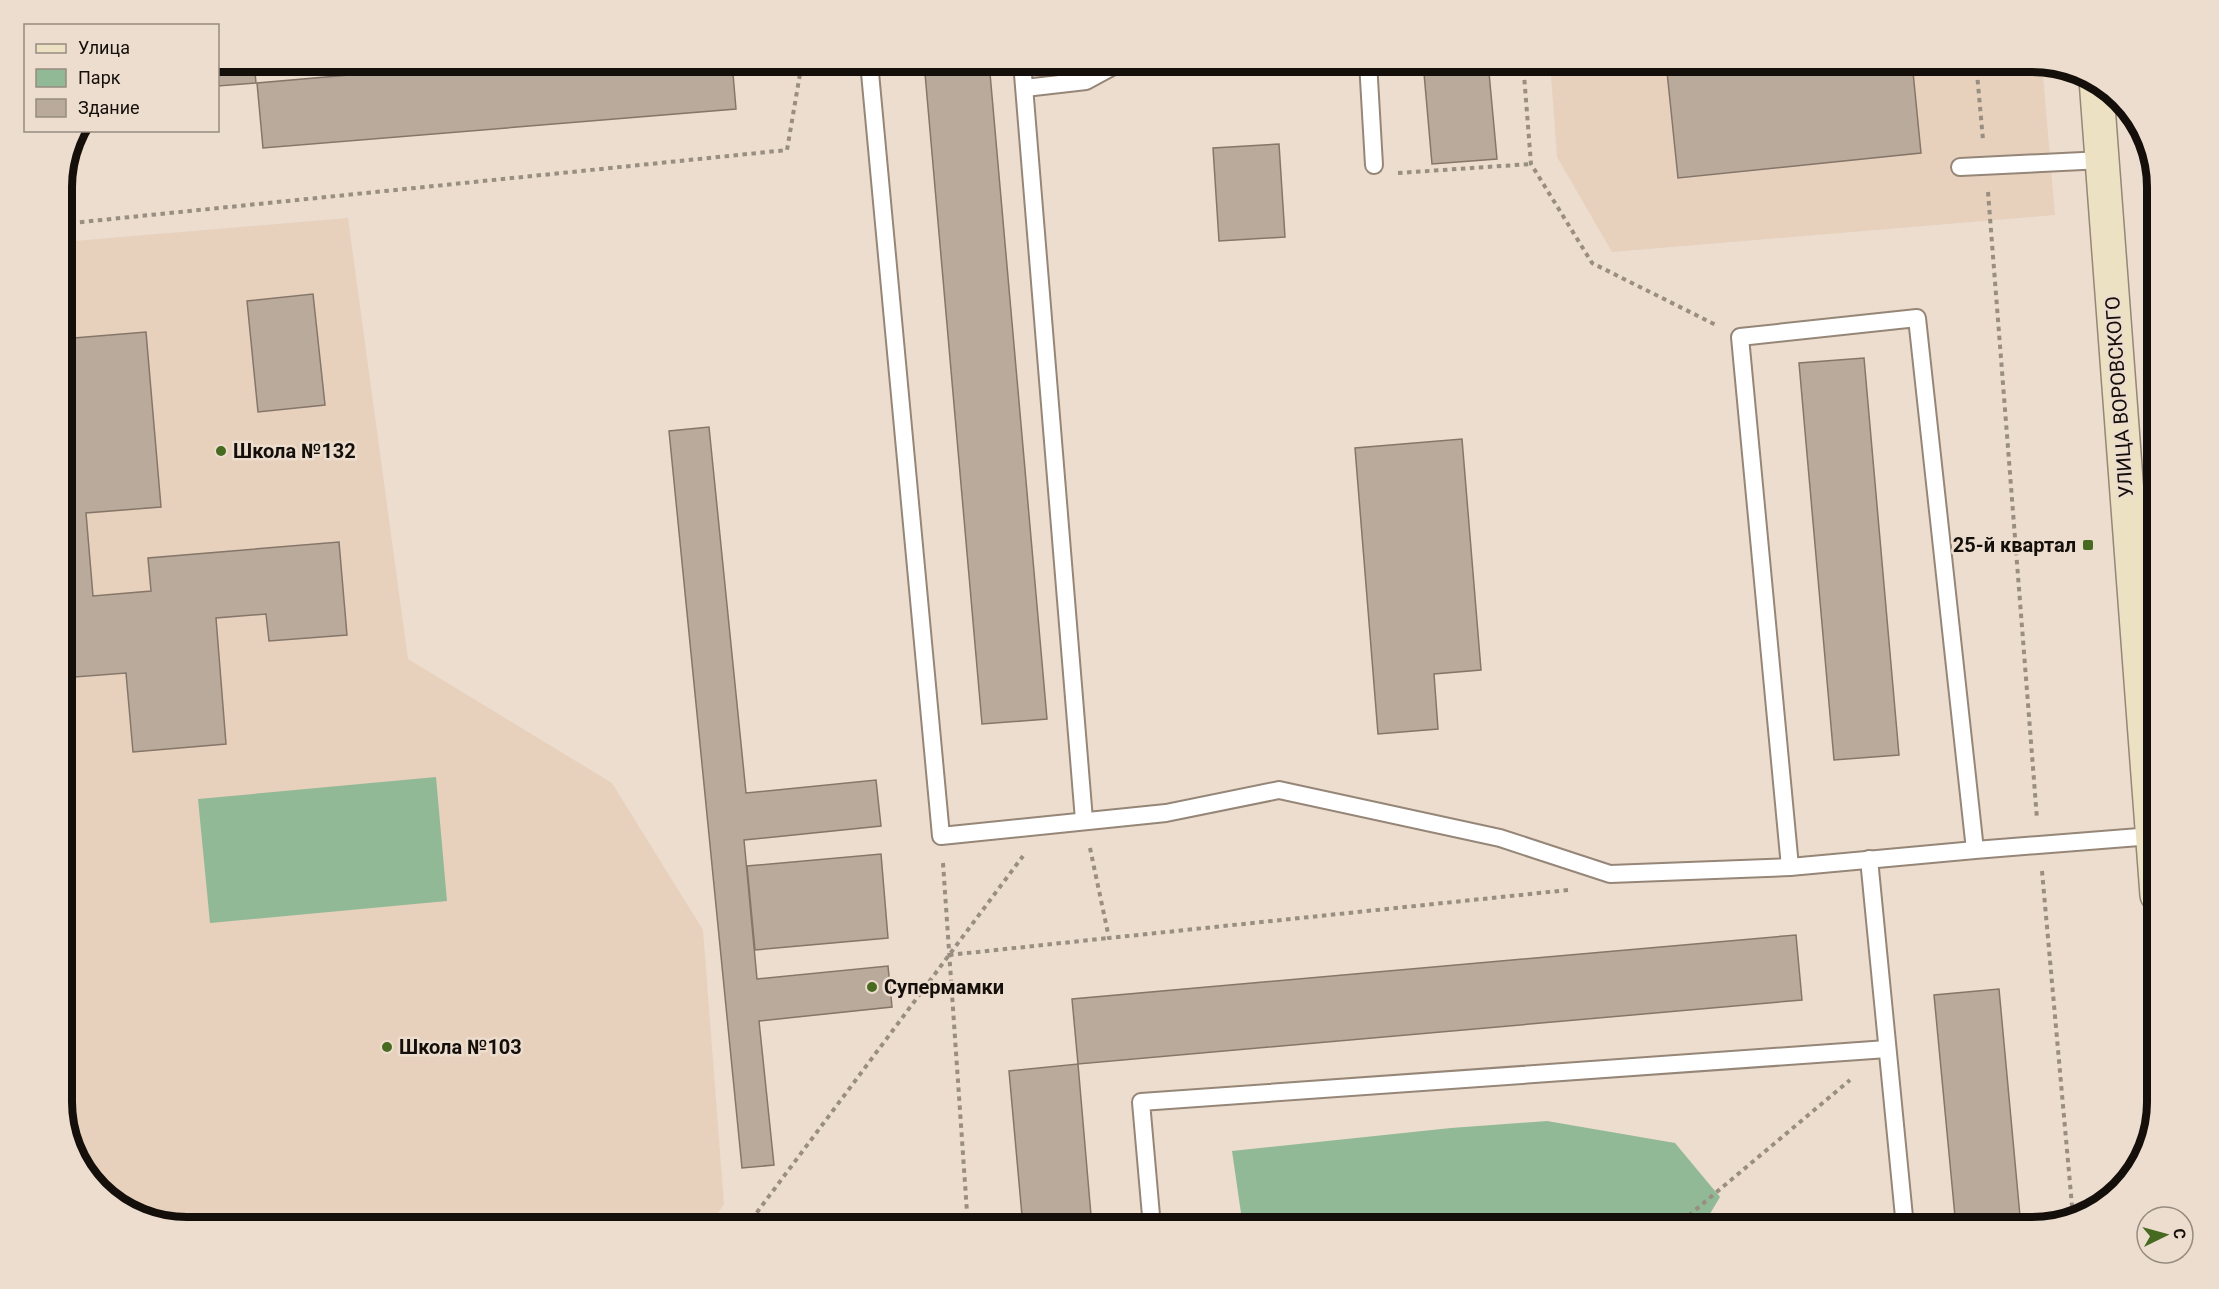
<svg xmlns="http://www.w3.org/2000/svg" width="2219" height="1289" viewBox="0 0 2219 1289" font-family="Roboto,sans-serif">
	<style>
		.built { fill: #e7d1bd }
		.green { fill: #92b995 }
		.building { fill: #b9aa9c; stroke: #857669; stroke-width: 1.5 }
		.lines { fill: none; stroke-linecap: round; stroke-linejoin: round }
		.lane-casing { stroke: #958678; stroke-width: 20 }
		.secondary-casing { stroke: #958678; stroke-width: 36 }
		.path { stroke: #998e82; stroke-width: 4; stroke-dasharray: 4.5 4.5; stroke-linecap: butt }
		.lane { stroke: #fff; stroke-width: 16 }
		.secondary { stroke: #ece1c2; stroke-width: 33 }
		.poi-dot { fill: #476a21; stroke: #edddce; stroke-width: 2 }
		.labels { text-anchor: middle; stroke-width: 5; stroke-linejoin: round; paint-order: stroke }
		.street-label { font-size: 20px; fill: #140f0a; stroke: #edddce }
		.poi-label { font-size: 20px; font-weight: bold; fill: #140f0a; stroke: #edddce; text-anchor: start }
		.rim { fill: none; stroke: #140f0a; stroke-width: 8 }
	</style>
	<rect width="100%" height="100%" fill="#edddce"/>
	<g class="built">
		<path d="M1550,62H2032L2042,64L2055,215L1612,252L1557,157Z"/>
		<path d="M348,218L408,659L612,783L703,930L724,1204L709,1227H187L124,1211L82,1172L62,1110V242Z"/>
	</g>
	<g class="green">
		<path d="M436,777L447,901L210,923L198,799Z"/>
		<path d="M1547,1121L1675,1143L1720,1197L1702,1227H1243L1232,1151L1451,1128Z"/>
	</g>
	<g class="building">
		<path d="M218,62H254L256,83L218,86Z"/>
		<path d="M499,62H732L736,109L263,148L257,83Z"/>
		<path d="M924,62H989L1047,719L982,724Z"/>
		<path d="M1423,62H1488L1497,159L1432,164Z"/>
		<path d="M1666,62H1912L1921,153L1678,178Z"/>
		<path d="M1279,144L1285,237L1219,241L1213,148Z"/>
		<path d="M313,294L325,405L258,412L247,301Z"/>
		<path d="M146,332L161,507L86,513L93,596L151,591L148,558L339,542L347,635L269,641L266,614L216,618L226,744L133,752L126,673L62,678V339Z"/>
		<path d="M1864,358L1899,755L1834,760L1799,363Z"/>
		<path d="M709,427L746,793L876,780L881,826L744,840L757,979L888,966L892,1007L759,1021L774,1165L742,1168L669,431Z"/>
		<path d="M1462,439L1481,670L1434,674L1438,729L1378,734L1355,448Z"/>
		<path d="M881,854L888,938L755,950L747,866Z"/>
		<path d="M1796,935L1802,1000L1078,1064L1072,999Z"/>
		<path d="M1999,989L2021,1227H1956L1934,995Z"/>
		<path d="M1078,1064L1092,1227H1023L1009,1071Z"/>
	</g>
	<g class="lines">
		<g class="lane-casing">
			<g id="lane">
				<path d="M869,62L941,836L1166,813L1279,790L1500,838L1610,874L1790,867"/>
				<path d="M1022,62L1084,820"/>
				<path d="M1368,62L1374,165"/>
				<path d="M1025,88L1086,81L1121,62"/>
				<path d="M1960,167L2103,160"/>
				<path d="M1975,850L1790,867L1740,337L1917,318L1975,850L2152,836L2156,834"/>
				<path d="M1869,859L1905,1227"/>
				<path d="M1152,1227L1141,1102L1887,1049"/>
			</g>
		</g>
		<g class="secondary-casing">
			<path id="secondary" d="M2096,79L2157,895"/>
		</g>
		<g class="path">
			<path d="M1523,62L1531,164L1592,263L1718,326"/>
			<path d="M1976,62L1983,140"/>
			<path d="M1398,173L1531,164"/>
			<path d="M1988,192L2037,819"/>
			<path d="M62,224L787,150L802,62"/>
			<path d="M1090,848L1109,938L1568,890"/>
			<path d="M943,863L968,1227"/>
			<path d="M2042,871L2073,1217"/>
			<path d="M949,955L1109,938"/>
			<path d="M746,1227L1023,856"/>
			<path d="M1675,1227L1850,1080"/>
		</g>
		<use href="#lane" class="lane"/>
		<use href="#secondary" class="secondary"/>
	</g>
	<g class="poi-dot">
		<circle cx="221" cy="451" r="6"/>
		<rect x="2082" y="539" width="12" height="12" rx="3"/>
		<circle cx="872" cy="987" r="6"/>
		<circle cx="387" cy="1047" r="6"/>
	</g>
	<g class="labels">
		<g class="street-label">
			<text transform="translate(2119 397) rotate(-94)" y="7">УЛИЦА ВОРОВСКОГО</text>
		</g>
		<g class="poi-label">
			<text x="233" y="458">Школа №132</text>
			<text x="2076" y="552" text-anchor="end">25-й квартал</text>
			<text x="884" y="994">Супермамки</text>
			<text x="399" y="1054">Школа №103</text>
		</g>
	</g>
	<path d="M0 0H2219V1289H0ZM187 72H2032A115 115 0 0 1 2147 187V1102A115 115 0 0 1 2032 1217H187A115 115 0 0 1 72 1102V187A115 115 0 0 1 187 72Z" fill="#edddce" fill-rule="evenodd"/>
	<path class="rim" d="M187 72H2032A115 115 0 0 1 2147 187V1102A115 115 0 0 1 2032 1217H187A115 115 0 0 1 72 1102V187A115 115 0 0 1 187 72Z"/>
	<rect x="24" y="24" width="195" height="108" fill="#edddce" stroke="#968b80" stroke-width="1.5"/>
	<rect x="36" y="44" width="30" height="9" fill="#ece1c2" stroke="#968b80" stroke-width="1.5"/>
	<text x="78" y="54" font-size="18" fill="#140f0a">Улица</text>
	<rect x="36" y="69" width="30" height="18" fill="#92b995" stroke="#968b80" stroke-width="1.5"/>
	<text x="78" y="84" font-size="18" fill="#140f0a">Парк</text>
	<rect x="36" y="99" width="30" height="18" fill="#b9aa9c" stroke="#968b80" stroke-width="1.5"/>
	<text x="78" y="114" font-size="18" fill="#140f0a">Здание</text>
	<g transform="translate(2165 1235) rotate(85)"><circle r="28" fill="#edddce" stroke="#968b80" stroke-width="1.5"/>
	<path d="M0-4.5L10 22L0 15L-10 22Z" fill="#476a21"/>
	<text y="-9" font-size="16" font-weight="bold" text-anchor="middle" fill="#140f0a">С</text>
	</g>
</svg>
